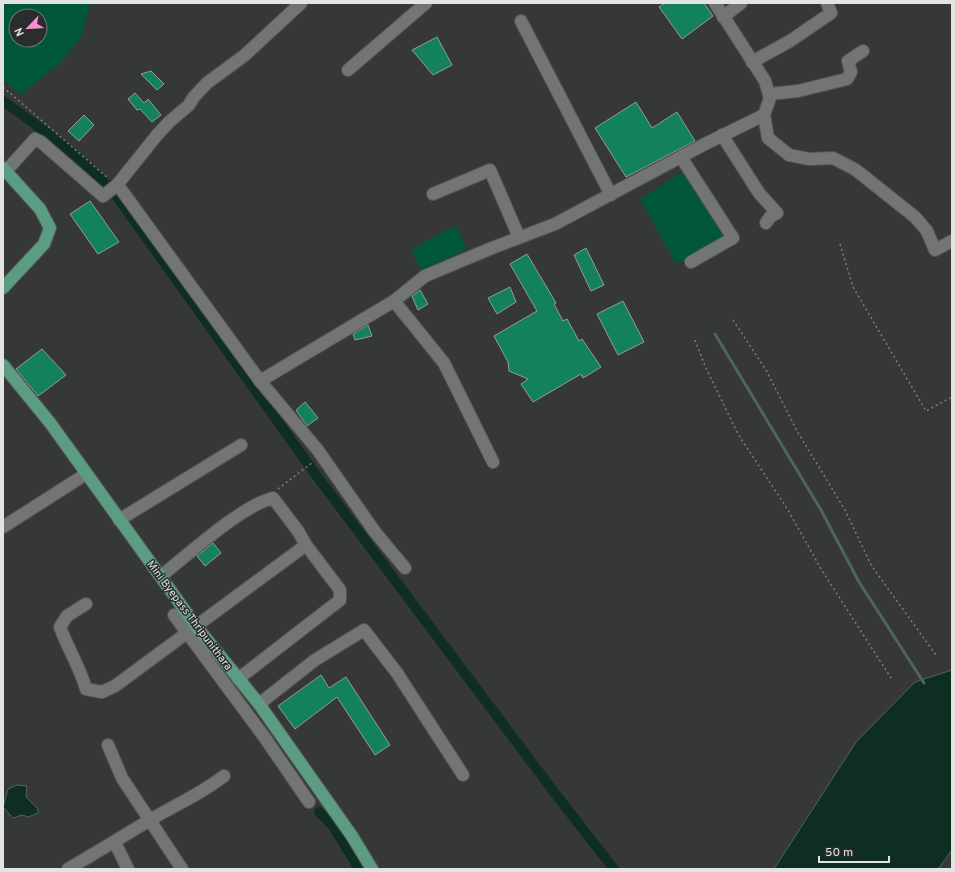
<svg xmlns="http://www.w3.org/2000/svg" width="955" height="872" viewBox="0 0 955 872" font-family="Overpass,sans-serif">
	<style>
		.green { fill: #01573c; fill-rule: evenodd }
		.water { fill: #0f2e22; stroke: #4e655c }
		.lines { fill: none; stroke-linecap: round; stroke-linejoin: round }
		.stream { stroke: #4e655c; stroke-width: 3 }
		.canal { stroke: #0f2e22; stroke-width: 10 }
		.building { fill: #12815c; stroke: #989b99 }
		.minor-casing { stroke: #535655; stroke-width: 14 }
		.major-casing { stroke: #535655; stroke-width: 14 }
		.path { stroke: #7c7f7d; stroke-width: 1.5; stroke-dasharray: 2 3; stroke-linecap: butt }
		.minor { stroke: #727574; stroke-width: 12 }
		.major { stroke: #5b9c82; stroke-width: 12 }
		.labels { text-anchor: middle; stroke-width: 3; stroke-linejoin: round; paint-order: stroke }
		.street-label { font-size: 11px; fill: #e2e4e3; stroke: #2b2d2c }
	</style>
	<rect width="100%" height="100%" fill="#353836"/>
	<g class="green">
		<path d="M3,3H90L82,36L60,63L20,95L3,79ZM16,16H40V40H16Z"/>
		<path d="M683,172L725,239L676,264L640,199Z"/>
		<path d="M456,225L467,249L421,270L411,250Z"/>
	</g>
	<g class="water">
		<path d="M952,670V850L938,869H774L856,742L915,682Z"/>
		<path d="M17,785L27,786L26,797L38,809V813L28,817L22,815L13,818L3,807L8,789Z"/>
	</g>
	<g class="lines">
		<path class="stream" d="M715,334L821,510L859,582L924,683"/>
		<g class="canal">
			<path d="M3,101C42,129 80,156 113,191L316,475L554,792L614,869"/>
			<path d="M319,812L333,826L359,869"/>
		</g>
	</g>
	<g class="building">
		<path d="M665,3H704L713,16L682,39L659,7Z"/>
		<path d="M437,37L452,65L433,75L412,50Z"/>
		<path d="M151,71L164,84L157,90L141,74Z"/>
		<path d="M135,93L144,103L148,99L161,115L152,122L140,109L137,110L128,99Z"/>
		<path d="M636,102L652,128L677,112L695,141L626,177L595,128Z"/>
		<path d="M84,115L94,125L79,141L68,131Z"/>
		<path d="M90,201L119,242L98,254L70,214Z"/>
		<path d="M586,248L604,285L591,291L574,255Z"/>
		<path d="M527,254L556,303L554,304L563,321L567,319L579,341L582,339L601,367L583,378L581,374L533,402L521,384L528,379L509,371L508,362L494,336L537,311L510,264Z"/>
		<path d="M510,287L516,302L497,314L488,298Z"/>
		<path d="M420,290L428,304L418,310L412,296Z"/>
		<path d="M623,301L644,342L618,355L597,314Z"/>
		<path d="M368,325L372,336L355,340L353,334Z"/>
		<path d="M42,349L66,375L38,396L16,369Z"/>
		<path d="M305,402L318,418L307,426L296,410Z"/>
		<path d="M213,543L221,553L205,566L197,556Z"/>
		<path d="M321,675L329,688L346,677L390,745L375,755L337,697L295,729L278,706Z"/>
	</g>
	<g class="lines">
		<g class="minor-casing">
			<g id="minor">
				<path d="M715,3L765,81L770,98L764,115L768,138L789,155L809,159L833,158L856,170L915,217L927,231L935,250L952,241"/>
				<path d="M723,17L741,3"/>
				<path d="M521,21L611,195"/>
				<path d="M752,62L790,41L831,13L827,3"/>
				<path d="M348,70L426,3"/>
				<path d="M769,94L798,91L847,79L851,72L848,61L863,51"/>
				<path d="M722,135L759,193L777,213L770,217L766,223"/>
				<path d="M681,157L733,238L691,262"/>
				<path d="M6,171L35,139L41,142L103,196L117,185L120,188L260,381L394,301L425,276L492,248L555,224L703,145L764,115"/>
				<path d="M117,185L157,135L169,122L189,105L193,98L207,83L245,55L301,3"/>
				<path d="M433,194L490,170L519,237"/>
				<path d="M394,301L444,363L493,462"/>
				<path d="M260,381L317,449L375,532L405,568"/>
				<path d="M119,520L241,445"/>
				<path d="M3,527L86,474"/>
				<path d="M86,604L67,616L60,627C68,649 80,667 86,689L102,692L115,686L306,545L298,531L273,498C241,506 189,554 161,576"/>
				<path d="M174,615L265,738L309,802"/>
				<path d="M238,679L340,600V590L306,545"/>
				<path d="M259,704L315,660L364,630L397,673L463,775"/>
				<path d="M108,745L122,778L182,869"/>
				<path d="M115,843L128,869"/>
				<path d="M68,869C96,853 123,836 150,820C175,805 201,794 224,776"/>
			</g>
		</g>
		<g class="major-casing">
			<g id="major">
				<path d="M3,168L40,209L50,228L44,244L3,288"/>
				<path d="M3,365L51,424L196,626L259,704L352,836L372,869"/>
			</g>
		</g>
		<g class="path">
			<path d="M3,87L109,179"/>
			<path d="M840,244L853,287L926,411L952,397"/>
			<path d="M733,320L766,370L797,431L845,510L871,565L936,655"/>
			<path d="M695,340L705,366L738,434L788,510L821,569L891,678"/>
			<path d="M278,489L313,462"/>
		</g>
		<use href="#minor" class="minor"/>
		<use href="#major" class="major"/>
	</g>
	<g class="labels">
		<g class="street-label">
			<text transform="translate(190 615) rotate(53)" y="4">Mini Byepass Thripunithara</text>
		</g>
	</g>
	<rect width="955" height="872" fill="none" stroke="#e2e4e3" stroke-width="8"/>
	<g transform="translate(28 28) rotate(245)"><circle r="19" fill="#2b2d2c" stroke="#747675"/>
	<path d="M0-3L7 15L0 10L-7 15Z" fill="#f790ce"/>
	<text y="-6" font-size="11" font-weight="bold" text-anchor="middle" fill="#e2e4e3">N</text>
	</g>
	<path d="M819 856v6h70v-6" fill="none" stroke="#e2e4e3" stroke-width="2"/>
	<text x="825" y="856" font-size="12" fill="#e2e4e3" stroke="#2b2d2c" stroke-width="3" paint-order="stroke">50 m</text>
</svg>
